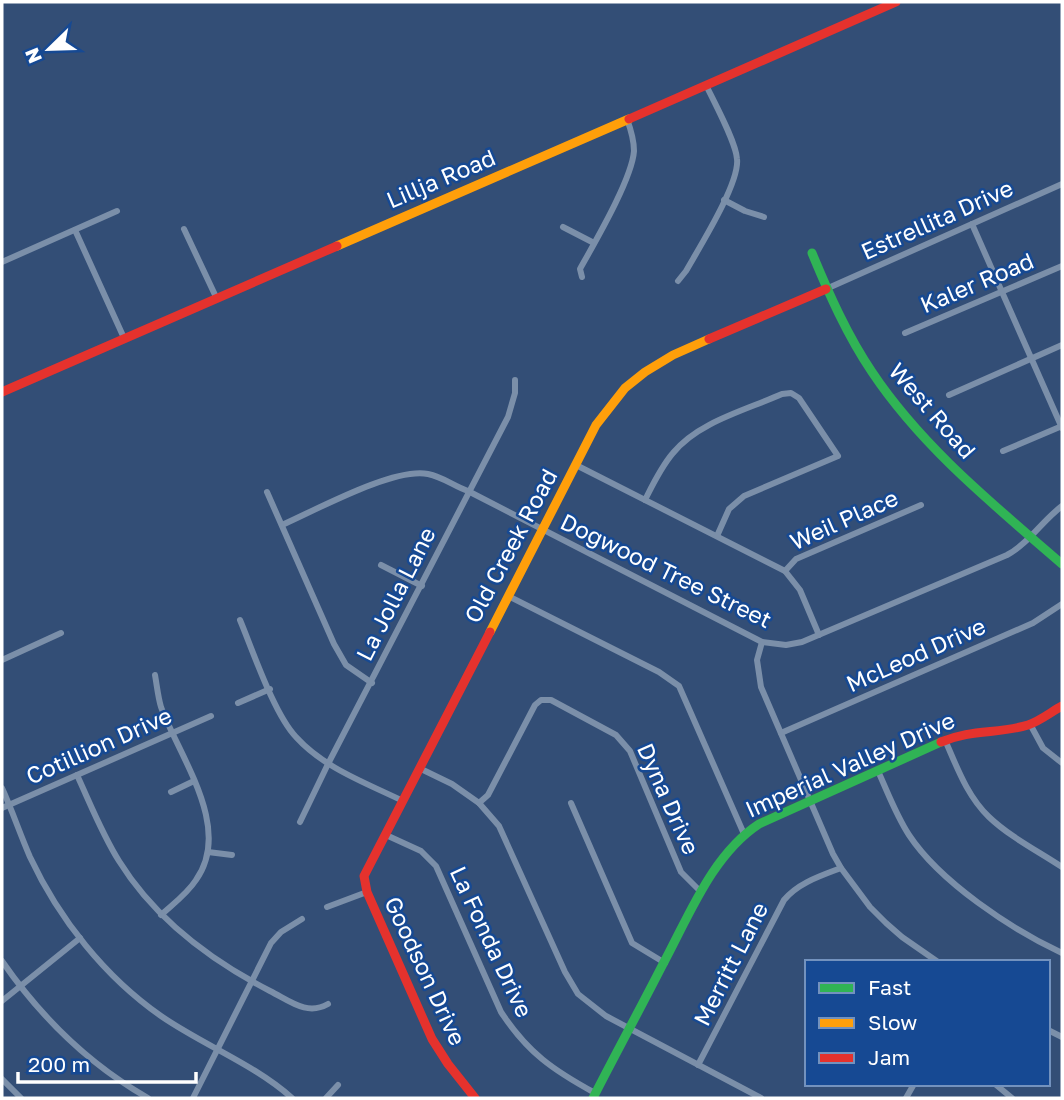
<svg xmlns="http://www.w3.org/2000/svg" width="1064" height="1100" viewBox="0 0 1064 1100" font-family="'Golos Text',sans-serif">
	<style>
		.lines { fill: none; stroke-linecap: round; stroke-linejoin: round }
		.street { stroke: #7b8fa9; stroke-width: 6 }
		.fast { stroke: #30b455; stroke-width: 9 }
		.slow { stroke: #ff9f0a; stroke-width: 9 }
		.jam { stroke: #e5322d; stroke-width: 9 }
		.labels { text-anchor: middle; stroke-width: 5; stroke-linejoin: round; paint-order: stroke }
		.street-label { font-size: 23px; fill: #fff; stroke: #164993 }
	</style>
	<rect width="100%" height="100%" fill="#334e76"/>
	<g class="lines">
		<g class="street">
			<path d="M724,200L745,211L764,217"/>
			<path d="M972,224L1062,428"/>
			<path d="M563,227L594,243"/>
			<path d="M184,229L216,297"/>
			<path d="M75,230L124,338"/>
			<path d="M2,262L117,211"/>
			<path d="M582,277L580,269C595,242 632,179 634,151C634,139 631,130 627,119"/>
			<path d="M678,281L686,271C699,248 740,183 737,159C736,142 714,102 706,85"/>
			<path d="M826,289L1062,184"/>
			<path d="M905,333L1062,266"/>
			<path d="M949,395L1062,345"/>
			<path d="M1003,451L1062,426"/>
			<path d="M576,465L785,571L800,590L819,635"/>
			<path d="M267,492L334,644L346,665L372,683"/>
			<path d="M645,500C653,484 661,467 673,453C698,422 746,410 782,394L791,393L799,398L838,456L744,496L729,509L717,536"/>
			<path d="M282,525C316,510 394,467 428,474C443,477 454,486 468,491L762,642L786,645L802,642L1007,555C1029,543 1042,521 1062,506"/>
			<path d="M381,565L422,586"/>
			<path d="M785,571L796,559L921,505"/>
			<path d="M508,596L659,672L679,686L744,834"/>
			<path d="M240,620C253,651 274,714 296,737C324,768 366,783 403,801"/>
			<path d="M762,642L757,660L761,687L833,854L841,868L870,907L886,923L902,937L938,962"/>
			<path d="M2,660L61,633"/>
			<path d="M155,675C157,686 158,697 161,707C180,758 233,828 196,880C187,894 173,904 161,915"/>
			<path d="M238,703L270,689"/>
			<path d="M1030,724L1043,748L1062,763"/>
			<path d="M781,733L1033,623L1062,604"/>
			<path d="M945,740C957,767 967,796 989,817C1010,837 1038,851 1062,867"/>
			<path d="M419,768L452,784L479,803L499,826L565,972L578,994L606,1016L761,1098"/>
			<path d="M878,771C888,793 896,815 909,835C940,882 1011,929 1062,953"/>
			<path d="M77,775C90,803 102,834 119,861C155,919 210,960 270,991C290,1001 307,1016 328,1004"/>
			<path d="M2,788C12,810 20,834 30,857C59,919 105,977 161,1016C203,1045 254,1064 292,1098"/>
			<path d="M171,792L194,781"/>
			<path d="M479,803L488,795L535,705L541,700H551L616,735L630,751L681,872L701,892"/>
			<path d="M571,803L632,943L665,963"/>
			<path d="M2,808L211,716"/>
			<path d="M300,822L328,764L508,417L515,393V380"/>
			<path d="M386,835L421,851L436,866L501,1012C528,1053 553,1070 595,1093"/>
			<path d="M208,852L232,855"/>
			<path d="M327,907L367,892"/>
			<path d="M2,961C40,1016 90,1065 148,1098"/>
			<path d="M2,1001L80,938"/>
			<path d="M1048,1030L1062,1037"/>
			<path d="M698,1065L784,900C798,883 820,876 841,868"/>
			<path d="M2,1079L21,1098"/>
			<path d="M995,1084L1012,1098"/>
			<path d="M193,1098L271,943L281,932L302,919"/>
			<path d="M326,1098L338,1085"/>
			<path d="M906,1098L914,1084"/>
		</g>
		<g class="fast">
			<path d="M812,253C829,294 847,335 872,372C922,447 994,505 1062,564"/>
			<path d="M593,1098C616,1053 640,1009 663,964C689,916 712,855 759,824L941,742"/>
		</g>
		<g class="slow">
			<path d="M337,246L629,119"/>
			<path d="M490,632L596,425L625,388L645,372L673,355L709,339"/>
		</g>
		<g class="jam">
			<path d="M629,119L896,2"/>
			<path d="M709,339L826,289"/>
			<path d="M2,392L337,246"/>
			<path d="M941,742C971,729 999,734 1028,725C1040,721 1051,712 1062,706"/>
			<path d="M475,1098L448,1064L432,1039L367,892L364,876L490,632"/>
		</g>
	</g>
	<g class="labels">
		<g class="street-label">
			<text transform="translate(441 179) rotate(-23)" y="8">Lillja Road</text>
			<text transform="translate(937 220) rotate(-24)" y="8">Estrellita Drive</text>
			<text transform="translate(977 283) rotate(-23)" y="8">Kaler Road</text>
			<text transform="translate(932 411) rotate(49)" y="8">West Road</text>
			<text transform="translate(844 520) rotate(-24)" y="8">Weil Place</text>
			<text transform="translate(511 546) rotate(-62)" y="8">Old Creek Road</text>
			<text transform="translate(666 571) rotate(26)" y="8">Dogwood Tree Street</text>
			<text transform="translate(396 594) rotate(-63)" y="8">La Jolla Lane</text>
			<text transform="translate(916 655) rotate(-24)" y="8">McLeod Drive</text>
			<text transform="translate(99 746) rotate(-24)" y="8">Cotillion Drive</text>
			<text transform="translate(850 765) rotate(-24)" y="8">Imperial Valley Drive</text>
			<text transform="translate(668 799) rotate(66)" y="8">Dyna Drive</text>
			<text transform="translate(491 942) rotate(65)" y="8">La Fonda Drive</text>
			<text transform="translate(731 964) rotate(-63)" y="8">Merritt Lane</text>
			<text transform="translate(425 971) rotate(65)" y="8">Goodson Drive</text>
		</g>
	</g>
	<rect width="1064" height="1100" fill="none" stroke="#ffffff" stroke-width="7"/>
	<rect x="805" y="960" width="245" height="126" fill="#164993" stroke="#7392be" stroke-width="2"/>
	<rect x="819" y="983" width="35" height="10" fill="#30b455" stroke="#7392be" stroke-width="2"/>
	<text x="868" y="995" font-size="21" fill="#ffffff">Fast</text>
	<rect x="819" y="1018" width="35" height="10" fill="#ff9f0a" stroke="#7392be" stroke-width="2"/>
	<text x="868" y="1030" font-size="21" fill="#ffffff">Slow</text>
	<rect x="819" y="1053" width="35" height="10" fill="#e5322d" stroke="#7392be" stroke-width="2"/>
	<text x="868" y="1065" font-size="21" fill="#ffffff">Jam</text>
	<g transform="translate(49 49) rotate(247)" stroke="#164993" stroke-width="5" paint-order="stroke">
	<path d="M0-5L12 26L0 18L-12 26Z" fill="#ffffff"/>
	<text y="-10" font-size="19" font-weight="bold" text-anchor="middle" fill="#ffffff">N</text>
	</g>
	<path d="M18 1072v10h178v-10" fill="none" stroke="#ffffff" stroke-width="3.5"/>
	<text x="28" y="1072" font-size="21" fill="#ffffff" stroke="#164993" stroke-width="5" paint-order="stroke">200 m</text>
</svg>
